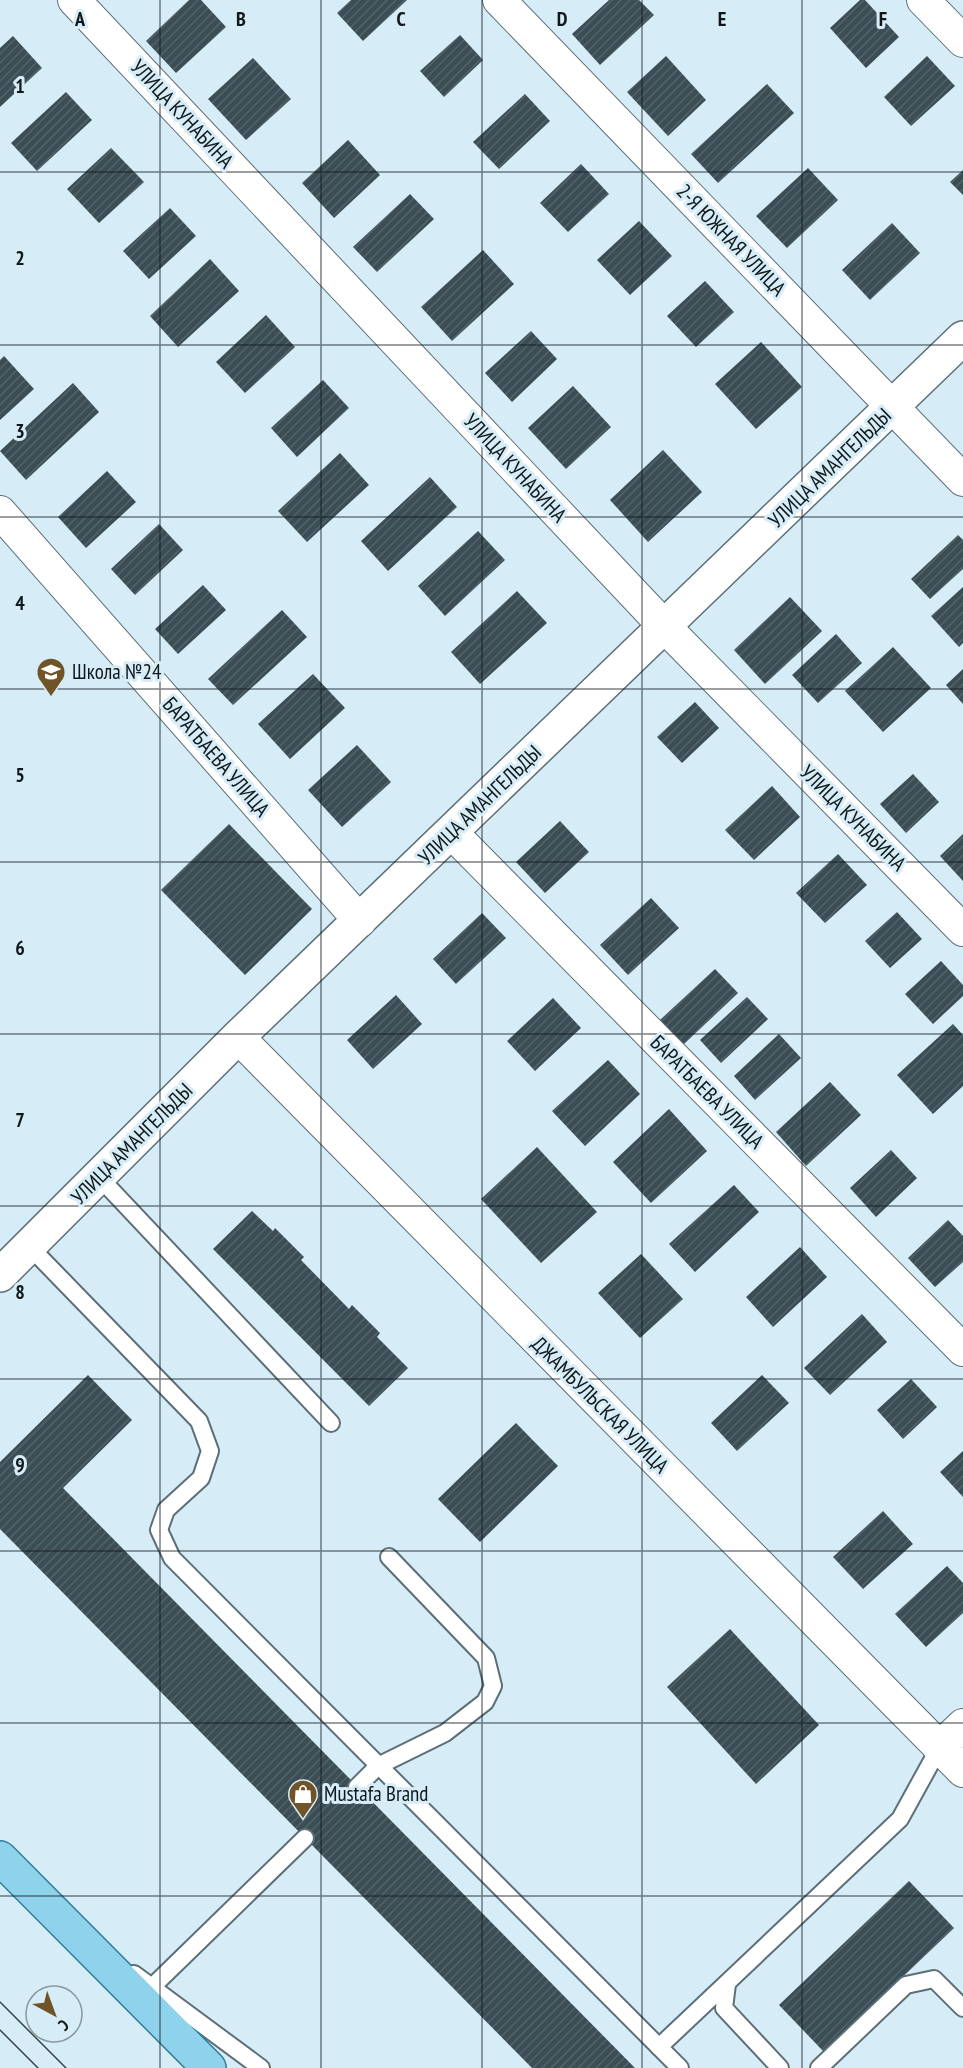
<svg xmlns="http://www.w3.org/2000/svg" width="963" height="2068" viewBox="0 0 963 2068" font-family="'PT Sans Narrow',sans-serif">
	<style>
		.building { fill: url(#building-hatch) }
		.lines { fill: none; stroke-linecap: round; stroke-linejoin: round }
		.service-casing { stroke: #5c6f77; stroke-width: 20 }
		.minor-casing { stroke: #5c6f77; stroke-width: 34 }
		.tertiary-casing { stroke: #5c6f77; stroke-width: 36 }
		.primary-casing { stroke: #317d9a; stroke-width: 36 }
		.service { stroke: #fff; stroke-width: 16 }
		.minor { stroke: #fff; stroke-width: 32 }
		.tertiary { stroke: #fff; stroke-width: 33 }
		.primary { stroke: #8ed2eb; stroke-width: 33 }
		.tram { stroke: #394448; stroke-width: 1.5 }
		.grid { fill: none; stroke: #10181b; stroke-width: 1.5; stroke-opacity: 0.55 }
		.labels { text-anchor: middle; stroke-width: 6; stroke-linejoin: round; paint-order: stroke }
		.street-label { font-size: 21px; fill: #10181b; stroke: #d6ecf6 }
		.poi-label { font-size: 21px; fill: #10181b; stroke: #d6ecf6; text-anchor: start }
		.grid-label { font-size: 20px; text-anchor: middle; font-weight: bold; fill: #10181b; stroke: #d6ecf6; stroke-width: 6; stroke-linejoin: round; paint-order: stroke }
	</style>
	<defs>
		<pattern id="building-hatch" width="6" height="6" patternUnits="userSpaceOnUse" patternTransform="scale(1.5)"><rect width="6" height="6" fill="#3b4d55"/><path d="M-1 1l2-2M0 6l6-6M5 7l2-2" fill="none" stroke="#546369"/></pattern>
	</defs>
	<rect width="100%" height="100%" fill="#d6ecf6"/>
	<g class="building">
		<path d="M189,0H201L226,27L176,73L146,41Z"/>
		<path d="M351,0H407L363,41L337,13Z"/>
		<path d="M609,0H639L654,15L600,65L572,34Z"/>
		<path d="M860,0H865L899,37L866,68L830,28Z"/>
		<path d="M460,35L483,60L444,97L420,71Z"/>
		<path d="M13,36L42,68L0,107V48Z"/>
		<path d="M666,56L706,100L668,136L627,92Z"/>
		<path d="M927,56L955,86L911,126L884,97Z"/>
		<path d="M253,58L291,99L246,140L208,99Z"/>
		<path d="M767,84L794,113L718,183L691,154Z"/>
		<path d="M66,92L92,120L37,171L11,143Z"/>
		<path d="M525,94L550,121L499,169L473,142Z"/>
		<path d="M348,140L380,175L334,218L302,183Z"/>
		<path d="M111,148L144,182L99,223L67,189Z"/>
		<path d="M581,164L609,194L568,232L540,203Z"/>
		<path d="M808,168L838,200L787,248L756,216Z"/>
		<path d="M963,170V195L950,182Z"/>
		<path d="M410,194L434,219L377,272L353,247Z"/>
		<path d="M170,208L196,236L149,279L123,251Z"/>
		<path d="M639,221L672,256L630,295L597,260Z"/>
		<path d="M892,223L920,253L870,300L842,270Z"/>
		<path d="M483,250L514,284L452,341L421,307Z"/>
		<path d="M210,259L239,291L178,347L150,316Z"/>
		<path d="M705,281L734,312L696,347L667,316Z"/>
		<path d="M266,315L295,347L245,393L216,362Z"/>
		<path d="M531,331L557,359L512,402L485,373Z"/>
		<path d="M761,342L802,387L756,429L715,384Z"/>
		<path d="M4,356L34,389L0,420V360Z"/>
		<path d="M323,380L349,408L297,457L271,428Z"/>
		<path d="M73,383L99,412L26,480L0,451Z"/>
		<path d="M573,386L611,427L566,469L528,428Z"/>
		<path d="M663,450L702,492L648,542L610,500Z"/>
		<path d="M340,453L369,485L307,542L278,511Z"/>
		<path d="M107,471L136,502L86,548L58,517Z"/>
		<path d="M430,477L457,507L388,571L361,541Z"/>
		<path d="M159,524L183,550L135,595L111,569Z"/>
		<path d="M478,531L505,560L445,616L418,586Z"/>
		<path d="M958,535L963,540V569L930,599L911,579Z"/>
		<path d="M203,585L226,610L178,654L155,629Z"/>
		<path d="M963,587V643L959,647L931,616Z"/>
		<path d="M517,591L547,623L480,684L451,652Z"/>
		<path d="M790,597L822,631L765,684L734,650Z"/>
		<path d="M282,610L307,637L233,705L208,679Z"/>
		<path d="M836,634L862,663L818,703L792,675Z"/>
		<path d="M893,647L931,688L883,732L845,691Z"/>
		<path d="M963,669V704L946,685Z"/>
		<path d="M313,674L345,708L290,759L258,724Z"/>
		<path d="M695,702L719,728L682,763L657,737Z"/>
		<path d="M357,745L391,782L342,827L308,790Z"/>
		<path d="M913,774L939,802L906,833L880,804Z"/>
		<path d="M772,786L800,817L754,860L725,830Z"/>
		<path d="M560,821L589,852L545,893L516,862Z"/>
		<path d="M229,824L312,909L245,975L161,890Z"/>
		<path d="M963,834V881L940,856Z"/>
		<path d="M838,854L867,885L825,923L796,893Z"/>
		<path d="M651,898L679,928L628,975L600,945Z"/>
		<path d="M897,912L922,939L890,968L865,941Z"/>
		<path d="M482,913L506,938L456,984L433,959Z"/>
		<path d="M941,961L963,985V996L933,1024L905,994Z"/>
		<path d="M715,969L738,993L683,1045L660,1020Z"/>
		<path d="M396,995L422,1024L373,1069L347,1040Z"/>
		<path d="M747,997L768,1019L721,1063L700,1040Z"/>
		<path d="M553,998L581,1028L535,1071L507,1041Z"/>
		<path d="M953,1024L963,1035V1086L933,1114L897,1075Z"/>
		<path d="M779,1034L801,1058L755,1100L734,1076Z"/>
		<path d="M608,1060L640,1094L585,1146L552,1111Z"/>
		<path d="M830,1082L861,1115L806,1166L776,1132Z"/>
		<path d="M669,1109L707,1151L651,1203L613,1162Z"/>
		<path d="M537,1147L597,1212L541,1263L481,1199Z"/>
		<path d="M891,1150L917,1178L876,1217L850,1188Z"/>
		<path d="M734,1185L759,1212L695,1272L669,1244Z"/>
		<path d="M252,1211L273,1231L275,1228L304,1257L301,1260L349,1309L352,1305L380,1333L377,1337L408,1368L369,1406L213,1249Z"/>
		<path d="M948,1220L963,1236V1262L935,1287L908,1258Z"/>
		<path d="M800,1247L827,1277L773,1327L746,1297Z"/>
		<path d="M641,1254L683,1299L640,1338L598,1293Z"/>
		<path d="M862,1314L887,1342L830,1395L804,1368Z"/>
		<path d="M88,1375L132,1420L63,1488L635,2068H532L0,1529V1462Z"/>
		<path d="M762,1375L789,1403L737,1451L711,1423Z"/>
		<path d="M911,1379L937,1407L903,1439L877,1410Z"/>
		<path d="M516,1423L558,1466L480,1542L438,1499Z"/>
		<path d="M963,1451V1497L940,1472Z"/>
		<path d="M883,1511L913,1544L863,1589L833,1557Z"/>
		<path d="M947,1566L963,1583V1613L926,1647L895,1614Z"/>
		<path d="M730,1629L819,1725L756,1784L667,1687Z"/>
		<path d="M909,1881L954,1928L824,2052L779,2005Z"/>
	</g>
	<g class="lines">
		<g class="service-casing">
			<g id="service">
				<path d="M99,1177L331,1423"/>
				<path d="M30,1247L199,1421L210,1451L201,1478L166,1510L159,1530L172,1558L680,2068"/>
				<path d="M357,1787L378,1766L445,1733L485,1702L493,1686L486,1658L389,1557"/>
				<path d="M134,1974L261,2068"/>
				<path d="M727,1984L724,2008L780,2068"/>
				<path d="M152,1987L305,1838"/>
				<path d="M659,2047L900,1819L939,1748"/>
				<path d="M819,2068L906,1985L934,1979L963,2008"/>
			</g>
		</g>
		<g class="minor-casing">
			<g id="minor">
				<path d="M74,0L665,627L963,930"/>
				<path d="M499,0L963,480"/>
				<path d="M923,0L963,41"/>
				<path d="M0,512L360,921"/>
				<path d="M452,833L963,1350"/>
				<path d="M238,1037L963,1771"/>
				<path d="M939,1748L963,1725"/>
			</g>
		</g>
		<g class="tertiary-casing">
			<path id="tertiary" d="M0,1275L238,1037L963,338"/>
		</g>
		<g class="primary-casing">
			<path id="primary" d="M0,1858L209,2068"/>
		</g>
		<use href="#service" class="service"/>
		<use href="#minor" class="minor"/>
		<use href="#tertiary" class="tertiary"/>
		<use href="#primary" class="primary"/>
		<g class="tram">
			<path d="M0,2002L66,2068"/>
			<path d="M0,2030L38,2068"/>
		</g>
	</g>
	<path class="grid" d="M160,0V2068M321,0V2068M482,0V2068M642,0V2068M802,0V2068M0,172H963M0,345H963M0,517H963M0,689H963M0,862H963M0,1034H963M0,1206H963M0,1379H963M0,1551H963M0,1723H963M0,1896H963"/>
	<defs>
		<g id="school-pin" transform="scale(1.5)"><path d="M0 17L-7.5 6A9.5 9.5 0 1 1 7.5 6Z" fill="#705326" stroke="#d6ecf6"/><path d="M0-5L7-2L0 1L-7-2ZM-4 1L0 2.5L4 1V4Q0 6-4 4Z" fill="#fff"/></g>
		<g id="shop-pin" transform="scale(1.5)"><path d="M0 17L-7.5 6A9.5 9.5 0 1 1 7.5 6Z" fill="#705326" stroke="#d6ecf6"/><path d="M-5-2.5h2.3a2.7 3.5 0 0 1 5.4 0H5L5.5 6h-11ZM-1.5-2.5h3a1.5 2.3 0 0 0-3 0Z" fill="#fff"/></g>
	</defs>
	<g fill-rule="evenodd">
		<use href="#school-pin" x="51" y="672"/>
		<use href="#shop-pin" x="303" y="1794"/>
	</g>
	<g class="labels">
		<g class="street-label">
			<text transform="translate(182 114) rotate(47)" y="7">УЛИЦА КУНАБИНА</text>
			<text transform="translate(731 240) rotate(46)" y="7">2-Я ЮЖНАЯ УЛИЦА</text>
			<text transform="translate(515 468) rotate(47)" y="7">УЛИЦА КУНАБИНА</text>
			<text transform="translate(830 468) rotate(-44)" y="7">УЛИЦА АМАНГЕЛЬДЫ</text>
			<text transform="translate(216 757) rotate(49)" y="7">БАРАТБАЕВА УЛИЦА</text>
			<text transform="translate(480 805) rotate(-44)" y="7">УЛИЦА АМАНГЕЛЬДЫ</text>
			<text transform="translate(853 818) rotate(45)" y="7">УЛИЦА КУНАБИНА</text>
			<text transform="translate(707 1092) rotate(45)" y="7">БАРАТБАЕВА УЛИЦА</text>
			<text transform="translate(132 1144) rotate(-45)" y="7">УЛИЦА АМАНГЕЛЬДЫ</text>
			<text transform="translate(600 1405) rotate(45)" y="7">ДЖАМБУЛЬСКАЯ УЛИЦА</text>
		</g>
		<g class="poi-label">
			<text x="72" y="679">Школа №24</text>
			<text x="324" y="1801">Mustafa Brand</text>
		</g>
	</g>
	<g class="grid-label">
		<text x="80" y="26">A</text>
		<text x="241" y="26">B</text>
		<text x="401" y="26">C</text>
		<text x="562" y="26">D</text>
		<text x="722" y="26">E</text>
		<text x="883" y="26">F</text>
		<text x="20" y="93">1</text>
		<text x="20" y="265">2</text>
		<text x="20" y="438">3</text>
		<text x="20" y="610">4</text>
		<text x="20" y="782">5</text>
		<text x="20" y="955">6</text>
		<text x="20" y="1127">7</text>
		<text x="20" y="1299">8</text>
		<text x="20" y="1472">9</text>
	</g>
	<g transform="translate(54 2014) rotate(139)"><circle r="28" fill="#d6ecf6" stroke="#87979e" stroke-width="1.5"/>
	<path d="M0-4.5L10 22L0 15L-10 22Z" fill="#705326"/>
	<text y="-9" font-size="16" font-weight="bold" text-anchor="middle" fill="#10181b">С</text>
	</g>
</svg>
